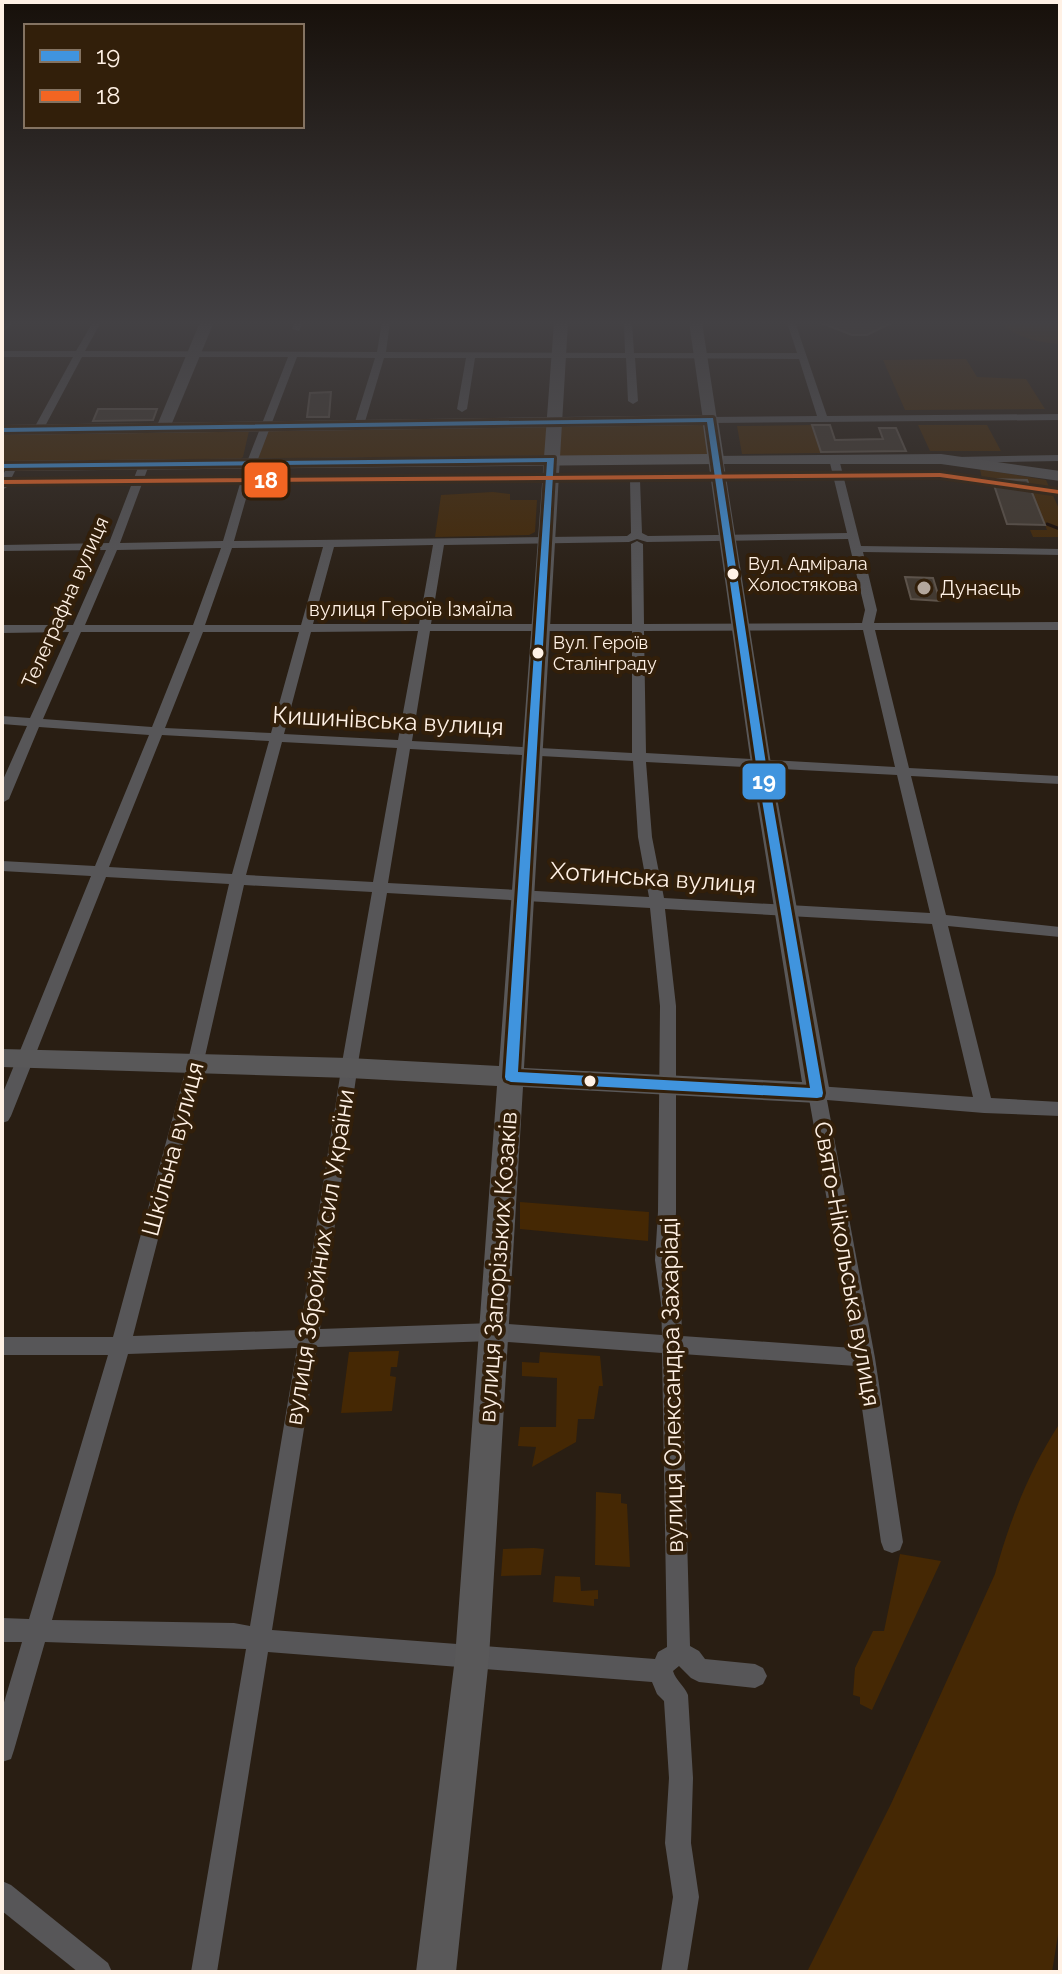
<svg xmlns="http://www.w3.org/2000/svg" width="1062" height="1974" viewBox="0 0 1062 1974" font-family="Raleway,sans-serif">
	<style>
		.green { fill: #452804 }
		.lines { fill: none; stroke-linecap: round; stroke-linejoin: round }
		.stream { stroke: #160802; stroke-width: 3 }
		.building { fill: #433a31; stroke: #5e544b; stroke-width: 2 }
		.street { fill: #575658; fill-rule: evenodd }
		.secondary { fill: #595859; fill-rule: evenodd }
		.primary { fill: #605f60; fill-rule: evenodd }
		.bus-1-casing { stroke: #321f0a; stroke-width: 6 }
		.bus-2-casing { stroke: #321f0a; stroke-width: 6 }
		.bus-1 { fill: #4094de; fill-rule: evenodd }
		.bus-2 { fill: #f26522; fill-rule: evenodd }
		.bus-dot { fill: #fff1e5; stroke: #321f0a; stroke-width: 3 }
		.poi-dot { fill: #b4a79c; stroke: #321f0a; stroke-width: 3 }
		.labels { text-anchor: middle; stroke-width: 8; stroke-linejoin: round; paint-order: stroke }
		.far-bus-label { font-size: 18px; fill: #fff1e5; stroke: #321f0a; text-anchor: start }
		.far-poi-label { font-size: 20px; fill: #fff1e5; stroke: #321f0a; text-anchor: start }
		.far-street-label { font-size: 20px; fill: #fff1e5; stroke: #321f0a }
		.street-label { font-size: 24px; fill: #fff1e5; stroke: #321f0a }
		.line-badge { stroke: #321f0a; stroke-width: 3 }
		.badge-label { font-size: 22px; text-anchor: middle; font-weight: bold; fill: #fff }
	</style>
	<rect width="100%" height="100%" fill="#291e13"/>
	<g class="green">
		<path d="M999,322H1060V344C1035,342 1018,338 999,322Z"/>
		<path d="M966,359L977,377L1026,379L1045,409L905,410L883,360Z"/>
		<path d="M703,424L708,455L557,456L558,427Z"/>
		<path d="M812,425L821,453L742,454L737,426Z"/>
		<path d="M918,425H987L1001,451H930Z"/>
		<path d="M264,426L548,427L545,455L542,456L251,463Z"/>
		<path d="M249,431L243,457L239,460L2,464V435Z"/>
		<path d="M980,469L1046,480L1060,511V537H1033L1030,530H1047L1027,480L982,479Z"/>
		<path d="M493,492L510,494V500H537L535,532L529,535L435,537L441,495Z"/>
		<path d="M520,1202L649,1212L648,1241L520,1229Z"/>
		<path d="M399,1351L397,1367H391L390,1376L396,1377L392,1411L341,1413L349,1352Z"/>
		<path d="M540,1352L600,1356L603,1386H599L594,1419H578L576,1442L532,1467L536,1447L518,1446L520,1427H556L557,1378L522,1376V1362L539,1363Z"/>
		<path d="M1060,1423V1922L1052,1972H807L891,1804L995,1574C1009,1522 1030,1468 1060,1423Z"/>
		<path d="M596,1492L621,1494V1503L627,1504L630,1567L595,1565Z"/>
		<path d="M534,1548L544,1549L541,1575L501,1576L503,1549Z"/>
		<path d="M900,1554L941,1561L872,1710L860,1704V1697L853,1695L855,1668L873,1631H884Z"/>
		<path d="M555,1576L580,1577L581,1591L598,1590V1599H594V1606L553,1602Z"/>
	</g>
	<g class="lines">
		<path class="stream" d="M1047,524L1060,529"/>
	</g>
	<g class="building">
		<path d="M819,322H893L867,335H852Z"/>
		<path d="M331,392L329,417H307L310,393Z"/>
		<path d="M98,409H157L153,420L93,421Z"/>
		<path d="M812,425H830L835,440L883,439L879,428H896L906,451L821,452Z"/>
		<path d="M992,479L1027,480L1045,525L1007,524Z"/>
		<path d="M905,577L933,578L940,601L911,599Z"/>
	</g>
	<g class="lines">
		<g class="street">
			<path d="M93,322H101L85,351L377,352L382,322H390L386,352L625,353L624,322H632L634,353H797L787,322H795L827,416L1060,414V420L710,423L705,420L710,417L817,416L799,359L635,358L638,401L633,404L628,401L626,358H475L467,409L462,412L457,409L466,358H384L364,425L359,428L354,425L375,358L297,357L255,467L234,541L627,536L631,533L630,480L635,477L640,480L642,533L648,536L847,533L829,459L834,456L839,459L861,546L1060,549V555L863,552L877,610L874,623L1060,622V630H875L909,768L1060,776V784L911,776L946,915L1060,927V937L948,926L991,1098L1060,1102V1116L984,1113L827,1100L875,1358L903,1542L900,1550L892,1553L884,1550L881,1542L856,1366L682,1354L690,1646L699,1651L705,1659L755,1664L763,1668L767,1676L763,1684L755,1688L699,1682L691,1678L679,1666L673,1671C676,1681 684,1685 688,1695L693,1778L691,1843L699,1897L687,1972H661L673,1897L665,1843L669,1778L664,1701L657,1694L652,1682L268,1652L217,1972H191L246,1649L45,1642L14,1750L11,1759L2,1762V1709L22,1642H2V1618L29,1619L108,1355H2V1337H113L187,1065L229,884L106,877L11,1116L8,1121L2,1123V1095L91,876L2,871V861L95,866L149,735L39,727L9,799L2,803V782L27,726L2,724V716L30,718L69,632L2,633V625H73L106,550L2,551V545L109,543L139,465L144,462L149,465L120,543L223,541L245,467L288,357H82L43,430L34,432L33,430L73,357H2V351H76ZM637,539L647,542L848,539L865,610L862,623L644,624L643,544L637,541L631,544L632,624H431L444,545L629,542ZM433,545L419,624H313L334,547ZM323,547L301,625H205L232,548ZM221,548L193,625H85L117,550ZM863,630L895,767L646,753L644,631ZM418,631L398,740L284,734L311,632ZM430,631H632V753L412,741ZM81,632H190L152,727L43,719ZM203,632H299L271,733L165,728ZM162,735L269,741L232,874L109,867ZM282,742L397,748L373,882L246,875ZM410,749L633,761L638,837L649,897L388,883ZM646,762L897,775L930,913L664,898L652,837ZM244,885L372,892L343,1057L300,1330L133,1336L203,1065ZM387,893L650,908L660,1006L658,1212L655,1260L661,1303L662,1335L493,1323L320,1329L359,1057ZM665,909L932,924L973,1097L817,1086L811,1088L808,1093L853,1348L682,1336L681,1303L673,1260L676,1212V1006ZM493,1341L662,1353L667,1647L658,1652L655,1659L272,1630L317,1347ZM297,1348L250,1626L234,1623L52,1620L128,1354Z"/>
			<path d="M295,322H303L299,331L292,329Z"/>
			<path d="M1060,455V461L957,463L952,460L957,457Z"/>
			<path d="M7,467L16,469L7,487L2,490V477Z"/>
			<path d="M2,1881L11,1885L108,1963L112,1972H78L2,1911Z"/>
		</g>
		<g class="secondary">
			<path d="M2,322H14L2,333Z"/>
			<path d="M200,322H214L170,428L163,432L158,431L156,428Z"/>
			<path d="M554,322H568L524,1068L802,1082L751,764L708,459L711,456L941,454L1060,471V481L941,464H724L771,764L830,1093L826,1100L817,1103L523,1087L489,1658L456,1972H416L455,1658L497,1086L349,1078L2,1067V1049L349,1058L499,1066Z"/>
			<path d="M689,322H702L717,420L710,424L703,420Z"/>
		</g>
		<path class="primary" d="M710,415L718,420L724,459L716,464L2,471V461L707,454L703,425L2,435V425Z"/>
		<g class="bus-1-casing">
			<path id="bus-1" d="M713,418L766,764L823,1093L822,1097L817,1098L511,1082L506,1080L505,1077L547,462L2,468V464L554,458L518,1072L810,1088L756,764L707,422L2,432V428Z"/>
		</g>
		<g class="bus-2-casing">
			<path id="bus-2" d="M940,473L1058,490H1060V494L940,477L2,484V480Z"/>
		</g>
		<use href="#bus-1" class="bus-1"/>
		<use href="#bus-2" class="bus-2"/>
	</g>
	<linearGradient id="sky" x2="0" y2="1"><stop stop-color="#17100a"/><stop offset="0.54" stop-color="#434144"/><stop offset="1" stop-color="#434144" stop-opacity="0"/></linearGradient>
	<rect width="1062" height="598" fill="url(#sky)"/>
	<g class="bus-dot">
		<circle cx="733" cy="574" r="7"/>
		<circle cx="538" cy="653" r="7"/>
		<circle cx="590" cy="1081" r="7"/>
	</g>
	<circle class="poi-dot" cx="924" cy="588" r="8"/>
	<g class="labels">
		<g class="far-bus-label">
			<text x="748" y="570">Вул. Адмірала<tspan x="748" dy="21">Холостякова</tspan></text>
			<text x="553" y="649">Вул. Героїв<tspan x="553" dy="21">Сталінграду</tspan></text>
		</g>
		<g class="far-poi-label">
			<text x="940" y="595">Дунаєць</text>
		</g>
		<g class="far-street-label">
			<text transform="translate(65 602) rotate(-66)" y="7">Телеграфна вулиця</text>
			<text x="411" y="616">вулиця Героїв Ізмаїла</text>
		</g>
		<g class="street-label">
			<text transform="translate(388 721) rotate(3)" y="8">Кишинівська вулиця</text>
			<text transform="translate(653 878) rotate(4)" y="8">Хотинська вулиця</text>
			<text transform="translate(173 1149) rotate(-75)" y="8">Шкільна вулиця</text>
			<text transform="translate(320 1257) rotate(-81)" y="8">вулиця Збройних сил України</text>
			<text transform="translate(847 1264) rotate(80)" y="8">Свято-Нікольська вулиця</text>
			<text transform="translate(498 1267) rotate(-86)" y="8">вулиця Запорізьких Козаків</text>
			<text transform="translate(672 1385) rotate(-91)" y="8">вулиця Олександра Захаріаді</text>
		</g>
	</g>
	<g class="line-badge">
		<rect x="243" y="461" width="46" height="38" rx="8" fill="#f26522"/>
		<rect x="741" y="762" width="46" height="39" rx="8" fill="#4094de"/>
	</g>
	<g class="badge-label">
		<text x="266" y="488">18</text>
		<text x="764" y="789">19</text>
	</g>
	<rect width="1062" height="1974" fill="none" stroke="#fff1e5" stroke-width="8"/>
	<rect x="24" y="24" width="280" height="104" fill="#321f0a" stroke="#847362" stroke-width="2"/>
	<rect x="40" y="50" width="40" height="12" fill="#4094de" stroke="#847362" stroke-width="2"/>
	<text x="96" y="64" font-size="24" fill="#fff1e5">19</text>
	<rect x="40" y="90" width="40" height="12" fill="#f26522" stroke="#847362" stroke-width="2"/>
	<text x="96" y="104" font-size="24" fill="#fff1e5">18</text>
</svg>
